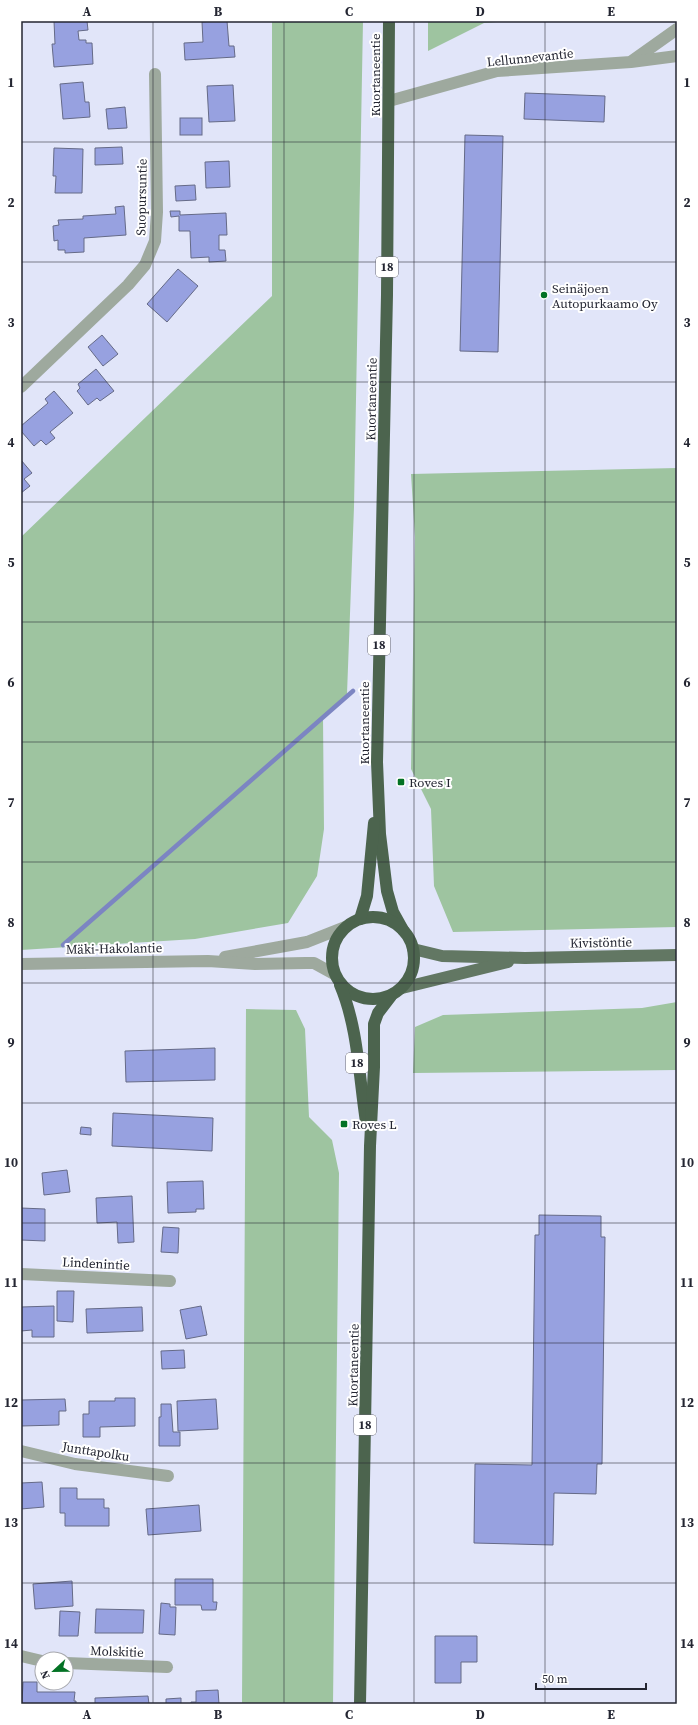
<svg xmlns="http://www.w3.org/2000/svg" width="698" height="1725" viewBox="0 0 698 1725" font-family="'Source Serif 4',serif">
	<style>
		.green { fill: #9ec4a0 }
		.lines { fill: none; stroke-linecap: round; stroke-linejoin: round }
		.stream { stroke: #7c85c2; stroke-width: 4.5 }
		.building { fill: #97a1e0; stroke: #656a87 }
		.minor { stroke: #9ea99e; stroke-width: 12 }
		.major { stroke: #627763; stroke-width: 12 }
		.highway { stroke: #4c644e; stroke-width: 12 }
		.grid { fill: none; stroke: #242632; stroke-width: 1; stroke-opacity: 0.55 }
		.poi-dot { fill: #037224; stroke: #fff; stroke-width: 1.5 }
		.labels { text-anchor: middle; stroke-width: 4; stroke-linejoin: round; paint-order: stroke }
		.shield { fill: #fff; stroke: #666770; stroke-width: 1 }
		.shield-label { font-size: 12px; font-weight: bold; fill: #242632 }
		.street-label { font-size: 13px; fill: #242632; stroke: #fff }
		.poi-label { font-size: 13px; fill: #242632; stroke: #fff; text-anchor: start }
		.neatline { fill: none; stroke: #242632; stroke-width: 1.5 }
		.grid-label { font-size: 13px; text-anchor: middle; font-weight: bold; fill: #242632 }
	</style>
	<rect width="100%" height="100%" fill="#e1e5f9"/>
	<g class="green">
		<path d="M272,21H363L354,507L347,694L323,717L324,829L317,876L288,923L195,939L21,950V537L272,296Z"/>
		<path d="M428,21H510L484,23L428,51Z"/>
		<path d="M677,468V927L453,932L434,886L431,809L411,769L415,537L411,474Z"/>
		<path d="M677,1002V1070L413,1073L415,1027L443,1015L642,1008Z"/>
		<path d="M246,1009L296,1010L305,1029L309,1117L332,1140L339,1173L333,1704H242Z"/>
	</g>
	<g class="lines">
		<path class="stream" d="M63,945L353,691"/>
	</g>
	<g class="building">
		<path d="M54,21H87L88,30L78,31L79,40H86V43H92L93,64L54,67L52,44H55Z"/>
		<path d="M212,21H227L229,46H234L235,57L185,60L184,43L203,42L202,22Z"/>
		<path d="M83,82L85,102H89L90,117L63,119L60,84Z"/>
		<path d="M233,85L235,121L209,122L207,86Z"/>
		<path d="M525,93L605,96L604,122L524,119Z"/>
		<path d="M125,107L127,128L108,129L106,109Z"/>
		<rect x="180" y="118" width="22" height="17"/>
		<path d="M465,135L503,136L498,352L460,351Z"/>
		<path d="M122,147L123,164L95,165V148Z"/>
		<path d="M54,148L83,149L82,193H55L56,176H53Z"/>
		<path d="M229,161L230,187L206,188L205,162Z"/>
		<path d="M195,185L196,200L176,201L175,186Z"/>
		<path d="M124,206L126,235L84,238V252L65,253V250H58V240L54,241L53,226L59,225L58,220L83,219V216L116,214L115,207Z"/>
		<path d="M170,211H180V215L226,213L227,235H219V250H225L226,261L209,262V257L191,258L190,231H179V216L171,217Z"/>
		<path d="M178,269L198,286L167,322L147,304Z"/>
		<path d="M102,335L118,354L103,366L88,347Z"/>
		<path d="M96,369L114,391L100,401L97,398L88,405L77,391L80,388L78,384Z"/>
		<path d="M54,391L73,413L50,432L55,438L46,445L41,440L34,446L21,431V426L48,403L45,399Z"/>
		<path d="M21,460L32,473L24,479L30,486L21,493Z"/>
		<path d="M215,1048V1080L126,1082L125,1051Z"/>
		<path d="M113,1113L213,1118L212,1151L112,1146Z"/>
		<path d="M81,1127L91,1128V1135L80,1134Z"/>
		<path d="M67,1170L70,1192L44,1195L42,1173Z"/>
		<path d="M203,1181L204,1209H196V1212L168,1213L167,1182Z"/>
		<path d="M132,1196L134,1242L118,1243L117,1222L97,1223L96,1198Z"/>
		<path d="M21,1208L45,1209V1241L21,1240Z"/>
		<path d="M539,1215L601,1216V1237H605L602,1464H597L596,1494L554,1493L553,1545L474,1543L475,1464L532,1465L535,1235H539Z"/>
		<path d="M163,1227L179,1228L178,1253L161,1252Z"/>
		<path d="M57,1291H74L73,1322L57,1321Z"/>
		<path d="M54,1306V1337H32V1330L21,1331V1307Z"/>
		<path d="M201,1306L207,1335L186,1339L180,1310Z"/>
		<path d="M142,1307L143,1331L87,1333L86,1309Z"/>
		<path d="M184,1350L185,1368L162,1369L161,1351Z"/>
		<path d="M115,1398H135V1426L100,1427V1437H83V1414H89V1401H115Z"/>
		<path d="M65,1399L66,1411H59V1425L21,1426V1400Z"/>
		<path d="M216,1399L218,1429L178,1431L177,1401Z"/>
		<path d="M161,1404H171L173,1432H180V1446H159V1417H161Z"/>
		<path d="M42,1482L44,1507L21,1509V1483Z"/>
		<path d="M60,1488H77V1499H104V1508H109V1526H65V1513H60Z"/>
		<path d="M199,1505L201,1531L148,1535L146,1509Z"/>
		<path d="M175,1579H213V1602H217L216,1610H202L201,1605H175Z"/>
		<path d="M72,1581L73,1606L35,1609L33,1584Z"/>
		<path d="M161,1603L170,1604V1607H176L175,1635L159,1634Z"/>
		<path d="M96,1609L144,1610L143,1633H95Z"/>
		<path d="M60,1611L80,1612L78,1636H59Z"/>
		<path d="M435,1636H477V1662H461V1683H435Z"/>
		<path d="M23,1682H37V1692H75L74,1701H76V1704H22Z"/>
		<path d="M218,1690L219,1704H191V1702H196V1691Z"/>
		<path d="M148,1696L149,1704H95V1698Z"/>
		<path d="M181,1698V1704H166V1699Z"/>
	</g>
	<g class="lines">
		<g class="minor">
			<path d="M632,61L677,29"/>
			<path d="M389,101L497,71L631,62L677,56"/>
			<path d="M21,387L128,285L145,265L155,241L157,212L155,74"/>
			<path d="M225,957L307,942L345,927"/>
			<path d="M21,964L208,961L255,964L306,963H314L334,974"/>
			<path d="M21,1274L170,1281"/>
			<path d="M21,1451L75,1464L168,1476"/>
			<path d="M21,1656L42,1661"/>
			<path d="M66,1663L167,1667"/>
		</g>
		<g class="major">
			<path d="M413,949L442,956L525,958L677,955"/>
			<path d="M402,988L508,962"/>
		</g>
		<g class="highway">
			<path d="M389,21L387,295L377,762L380,834L387,891L393,912L403,930"/>
			<circle cx="373" cy="958" r="41"/>
			<path d="M360,919L367,896L374,823"/>
			<path d="M340,985C358,1027 359,1077 366,1122"/>
			<path d="M360,1704L370,1146L374,1067V1024L378,1013L391,996"/>
		</g>
	</g>
	<path class="grid" d="M153,21V1704M284,21V1704M414,21V1704M545,21V1704M21,142H677M21,262H677M21,382H677M21,502H677M21,622H677M21,742H677M21,862H677M21,983H677M21,1103H677M21,1223H677M21,1343H677M21,1463H677M21,1583H677"/>
	<g class="poi-dot">
		<circle cx="544" cy="295" r="4"/>
		<rect x="397" y="778" width="8" height="8" rx="2"/>
		<rect x="340" y="1120" width="8" height="8" rx="2"/>
	</g>
	<g class="labels">
		<g class="shield">
			<rect x="376" y="257" width="22" height="20" rx="3"/>
			<rect x="368" y="635" width="22" height="20" rx="3"/>
			<rect x="346" y="1053" width="22" height="20" rx="3"/>
			<rect x="354" y="1415" width="22" height="20" rx="3"/>
		</g>
		<g class="shield-label">
			<text x="387" y="271">18</text>
			<text x="379" y="649">18</text>
			<text x="357" y="1067">18</text>
			<text x="365" y="1429">18</text>
		</g>
		<g class="street-label">
			<text transform="translate(530 57) rotate(-6)" y="5">Lellunnevantie</text>
			<text transform="translate(375 75) rotate(-90)" y="5">Kuortaneentie</text>
			<text transform="translate(141 197) rotate(-89)" y="5">Suopursuntie</text>
			<text transform="translate(371 399) rotate(-89)" y="5">Kuortaneentie</text>
			<text transform="translate(364 723) rotate(-90)" y="5">Kuortaneentie</text>
			<text transform="translate(601 942) rotate(-1)" y="5">Kivistöntie</text>
			<text transform="translate(114 948) rotate(-1)" y="5">Mäki-Hakolantie</text>
			<text transform="translate(96 1263) rotate(3)" y="5">Lindenintie</text>
			<text transform="translate(353 1365) rotate(-89)" y="5">Kuortaneentie</text>
			<text transform="translate(96 1451) rotate(9)" y="5">Junttapolku</text>
			<text transform="translate(117 1651) rotate(2)" y="5">Molskitie</text>
		</g>
		<g class="poi-label">
			<text x="552" y="293">Seinäjoen<tspan x="552" dy="15">Autopurkaamo Oy</tspan></text>
			<text x="409" y="787">Roves I</text>
			<text x="352" y="1129">Roves L</text>
		</g>
	</g>
	<rect width="698" height="1725" fill="none" stroke="#ffffff" stroke-width="44"/>
	<g transform="translate(54 1671) rotate(248)"><circle r="19" fill="#ffffff" stroke="#a7a8ad"/>
	<path d="M0-3L7 15L0 10L-7 15Z" fill="#037224"/>
	<text y="-6" font-size="11" font-weight="bold" text-anchor="middle" fill="#242632">N</text>
	</g>
	<path d="M536 1683v6h110v-6" fill="none" stroke="#242632" stroke-width="2"/>
	<text x="542" y="1683" font-size="12" fill="#242632" stroke="#ffffff" stroke-width="3" paint-order="stroke">50 m</text>
	<rect x="22" y="22" width="654" height="1681" class="neatline"/>
	<g class="grid-label">
		<text x="87" y="16">A</text>
		<text x="218" y="16">B</text>
		<text x="349" y="16">C</text>
		<text x="480" y="16">D</text>
		<text x="611" y="16">E</text>
		<text x="11" y="87">1</text>
		<text x="687" y="87">1</text>
		<text x="11" y="207">2</text>
		<text x="687" y="207">2</text>
		<text x="11" y="327">3</text>
		<text x="687" y="327">3</text>
		<text x="11" y="447">4</text>
		<text x="687" y="447">4</text>
		<text x="11" y="567">5</text>
		<text x="687" y="567">5</text>
		<text x="11" y="687">6</text>
		<text x="687" y="687">6</text>
		<text x="11" y="807">7</text>
		<text x="687" y="807">7</text>
		<text x="11" y="927">8</text>
		<text x="687" y="927">8</text>
		<text x="11" y="1047">9</text>
		<text x="687" y="1047">9</text>
		<text x="11" y="1167">10</text>
		<text x="687" y="1167">10</text>
		<text x="11" y="1287">11</text>
		<text x="687" y="1287">11</text>
		<text x="11" y="1407">12</text>
		<text x="687" y="1407">12</text>
		<text x="11" y="1527">13</text>
		<text x="687" y="1527">13</text>
		<text x="11" y="1648">14</text>
		<text x="687" y="1648">14</text>
		<text x="87" y="1719">A</text>
		<text x="218" y="1719">B</text>
		<text x="349" y="1719">C</text>
		<text x="480" y="1719">D</text>
		<text x="611" y="1719">E</text>
	</g>
</svg>
